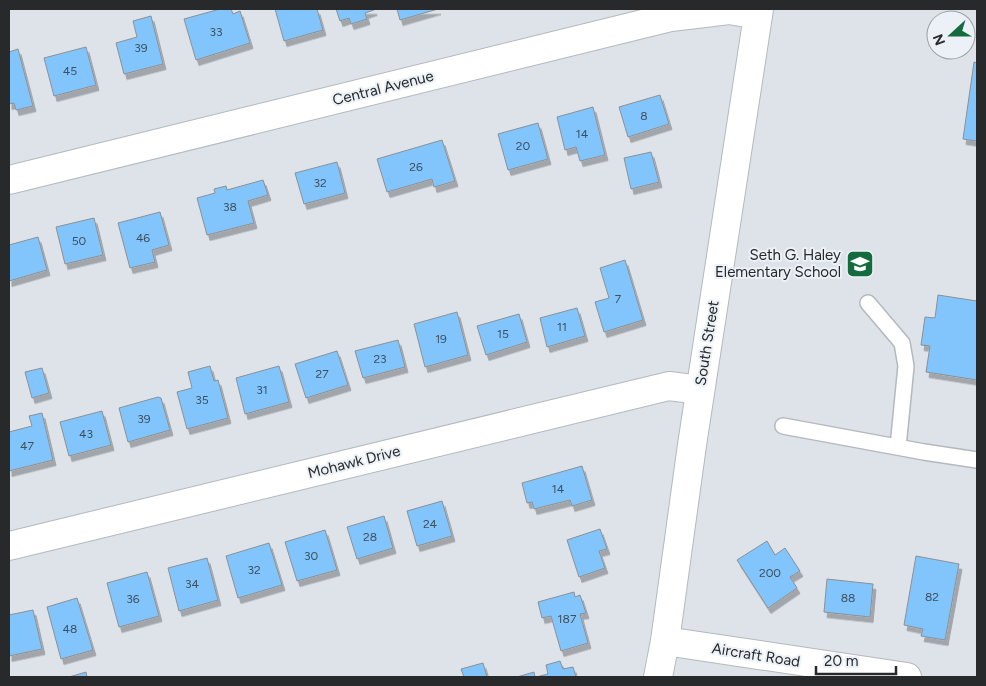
<svg xmlns="http://www.w3.org/2000/svg" width="986" height="686" viewBox="0 0 986 686" font-family="Figtree,sans-serif">
	<style>
		.building { fill: #81c5fc; stroke: #8b9095; filter: url(#shadow) }
		.lines { fill: none; stroke-linecap: round; stroke-linejoin: round }
		.service-casing { stroke: #b3b9be; stroke-width: 18 }
		.minor-casing { stroke: #b3b9be; stroke-width: 30 }
		.service { stroke: #fff; stroke-width: 15 }
		.minor { stroke: #fff; stroke-width: 28 }
		.labels { text-anchor: middle; stroke-width: 4; stroke-linejoin: round; paint-order: stroke }
		.number-label { font-size: 12px; fill: #3e505f }
		.street-label { font-size: 15px; fill: #27292b; stroke: #ebf1f6 }
		.poi-label { font-size: 15px; fill: #27292b; stroke: #ebf1f6; text-anchor: end }
	</style>
	<defs>
		<filter id="shadow"><feDropShadow dx="3" dy="5.5" stdDeviation="0" flood-color="#0004"/></filter>
	</defs>
	<rect width="100%" height="100%" fill="#dde3e9"/>
	<g class="building">
		<path d="M220,9H231L233,14L240,11L250,43L196,60L184,19Z"/>
		<path d="M275,9H317L323,30L284,41Z"/>
		<path d="M336,9H374V10L365,13L367,19L351,24L349,18L340,21Z"/>
		<path d="M397,9H438L400,20Z"/>
		<path d="M151,16L163,64L124,74L116,43L137,37L133,21Z"/>
		<path d="M86,47L96,85L54,96L44,58Z"/>
		<path d="M18,49L33,106L16,110L14,103L9,104V52Z"/>
		<path d="M974,62L977,63V141L963,139Z"/>
		<path d="M660,95L669,124L628,137L619,107Z"/>
		<path d="M593,107L605,155L580,161L576,147L565,150L557,117Z"/>
		<path d="M538,123L548,159L508,170L498,134Z"/>
		<path d="M442,140L455,181L434,187L432,179L387,192L377,159Z"/>
		<path d="M651,152L659,182L631,189L624,158Z"/>
		<path d="M337,162L345,193L304,204L295,173Z"/>
		<path d="M263,180L268,195L248,201L254,223L207,235L197,198L215,193L214,189L226,186L227,190Z"/>
		<path d="M160,212L169,245L152,250L155,262L130,268L118,223Z"/>
		<path d="M94,218L103,255L65,264L56,227Z"/>
		<path d="M38,237L47,270L9,281V245Z"/>
		<path d="M625,260L643,320L604,332L595,302L609,298L600,268Z"/>
		<path d="M938,295L977,301V380L926,372L930,346L921,345L925,317L935,318Z"/>
		<path d="M577,308L585,336L547,347L540,318Z"/>
		<path d="M457,312L468,355L425,367L414,324Z"/>
		<path d="M519,314L527,342L486,355L477,326Z"/>
		<path d="M398,340L405,367L363,378L355,351Z"/>
		<path d="M337,351L348,385L306,398L295,364Z"/>
		<path d="M210,366L214,381L218,380L228,418L187,429L177,392L192,388L188,372Z"/>
		<path d="M279,366L289,402L245,414L236,378Z"/>
		<path d="M42,368L49,393L32,398L25,372Z"/>
		<path d="M158,397L161,398L170,430L128,442L119,408Z"/>
		<path d="M102,411L111,445L69,456L60,422Z"/>
		<path d="M42,413L53,460L9,471V432L32,426L29,416Z"/>
		<path d="M582,466L592,500L572,506L570,500L534,509L532,502L527,503L522,483Z"/>
		<path d="M442,501L452,536L417,546L407,511Z"/>
		<path d="M384,516L393,548L357,559L347,527Z"/>
		<path d="M600,529L607,549L599,551L605,568L579,577L567,540Z"/>
		<path d="M325,530L337,570L297,581L285,542Z"/>
		<path d="M767,541L775,555L785,548L800,571L790,577L797,588L768,608L737,560Z"/>
		<path d="M269,543L282,585L238,598L226,556Z"/>
		<path d="M916,556L959,564L945,640L921,636L923,629L904,625Z"/>
		<path d="M207,558L218,600L179,611L168,568Z"/>
		<path d="M147,572L159,616L119,627L107,583Z"/>
		<path d="M827,579L873,584L870,617L824,612Z"/>
		<path d="M574,592L575,597L580,595L586,613L580,614L588,643L561,651L551,616L542,618L538,602Z"/>
		<path d="M77,598L93,650L61,659L47,607Z"/>
		<path d="M33,610L42,649L9,656V615Z"/>
		<path d="M560,661L563,669L573,667L576,677H536L548,674L546,665Z"/>
		<path d="M483,663L487,677H464L461,669Z"/>
		<path d="M86,672L87,677H69Z"/>
		<path d="M534,672L535,677H517Z"/>
	</g>
	<g class="lines">
		<g class="service-casing">
			<g id="service">
				<path d="M868,303L902,343L906,366L898,447"/>
				<path d="M783,426L924,452L977,460"/>
			</g>
		</g>
		<g class="minor-casing">
			<g id="minor">
				<path d="M9,180L671,17L729,10L758,15"/>
				<path d="M9,546L669,386L700,390"/>
				<path d="M665,641L907,677"/>
				<path d="M658,677L665,641L692,445L759,9"/>
			</g>
		</g>
		<use href="#service" class="service"/>
		<use href="#minor" class="minor"/>
	</g>
	<defs>
		<g id="school-square" transform="scale(1.4375)"><rect x="-9" y="-9" width="18" height="18" rx="4" fill="#146b3e" stroke="#ebf1f6"/><path d="M0-5L7-2L0 1L-7-2ZM-4 1L0 2.5L4 1V4Q0 6-4 4Z" fill="#fff"/></g>
	</defs>
	<g fill-rule="evenodd">
		<use href="#school-square" x="860" y="264"/>
	</g>
	<g class="labels">
		<g class="number-label">
			<text x="216" y="36">33</text>
			<text x="141" y="52">39</text>
			<text x="70" y="75">45</text>
			<text x="644" y="120">8</text>
			<text x="582" y="138">14</text>
			<text x="523" y="150">20</text>
			<text x="416" y="171">26</text>
			<text x="320" y="187">32</text>
			<text x="230" y="211">38</text>
			<text x="143" y="242">46</text>
			<text x="79" y="245">50</text>
			<text x="618" y="303">7</text>
			<text x="562" y="331">11</text>
			<text x="503" y="338">15</text>
			<text x="441" y="343">19</text>
			<text x="380" y="363">23</text>
			<text x="322" y="378">27</text>
			<text x="262" y="394">31</text>
			<text x="202" y="404">35</text>
			<text x="144" y="423">39</text>
			<text x="86" y="438">43</text>
			<text x="27" y="450">47</text>
			<text x="558" y="493">14</text>
			<text x="430" y="528">24</text>
			<text x="370" y="541">28</text>
			<text x="311" y="560">30</text>
			<text x="254" y="574">32</text>
			<text x="770" y="577">200</text>
			<text x="192" y="588">34</text>
			<text x="932" y="601">82</text>
			<text x="848" y="602">88</text>
			<text x="133" y="603">36</text>
			<text x="567" y="623">187</text>
			<text x="70" y="633">48</text>
		</g>
		<g class="street-label">
			<text transform="translate(383 88) rotate(-14)" y="5">Central Avenue</text>
			<text transform="translate(707 343) rotate(-81)" y="5">South Street</text>
			<text transform="translate(354 462) rotate(-14)" y="5">Mohawk Drive</text>
			<text transform="translate(756 655) rotate(9)" y="5">Aircraft Road</text>
		</g>
		<g class="poi-label">
			<text x="841" y="260">Seth G. Haley<tspan x="841" dy="17">Elementary School</tspan></text>
		</g>
	</g>
	<rect width="986" height="686" fill="none" stroke="#27292b" stroke-width="20"/>
	<g transform="translate(951 35) rotate(249)"><circle r="24" fill="#ebf1f6" stroke="#9da1a5"/>
	<path d="M0-4L9 19L0 12L-9 19Z" fill="#146b3e"/>
	<text y="-8" font-size="14" font-weight="bold" text-anchor="middle" fill="#27292b">N</text>
	</g>
	<path d="M816 666v8h80v-8" fill="none" stroke="#27292b" stroke-width="2.5"/>
	<text x="824" y="666" font-size="15" fill="#27292b" stroke="#ebf1f6" stroke-width="4" paint-order="stroke">20 m</text>
</svg>
